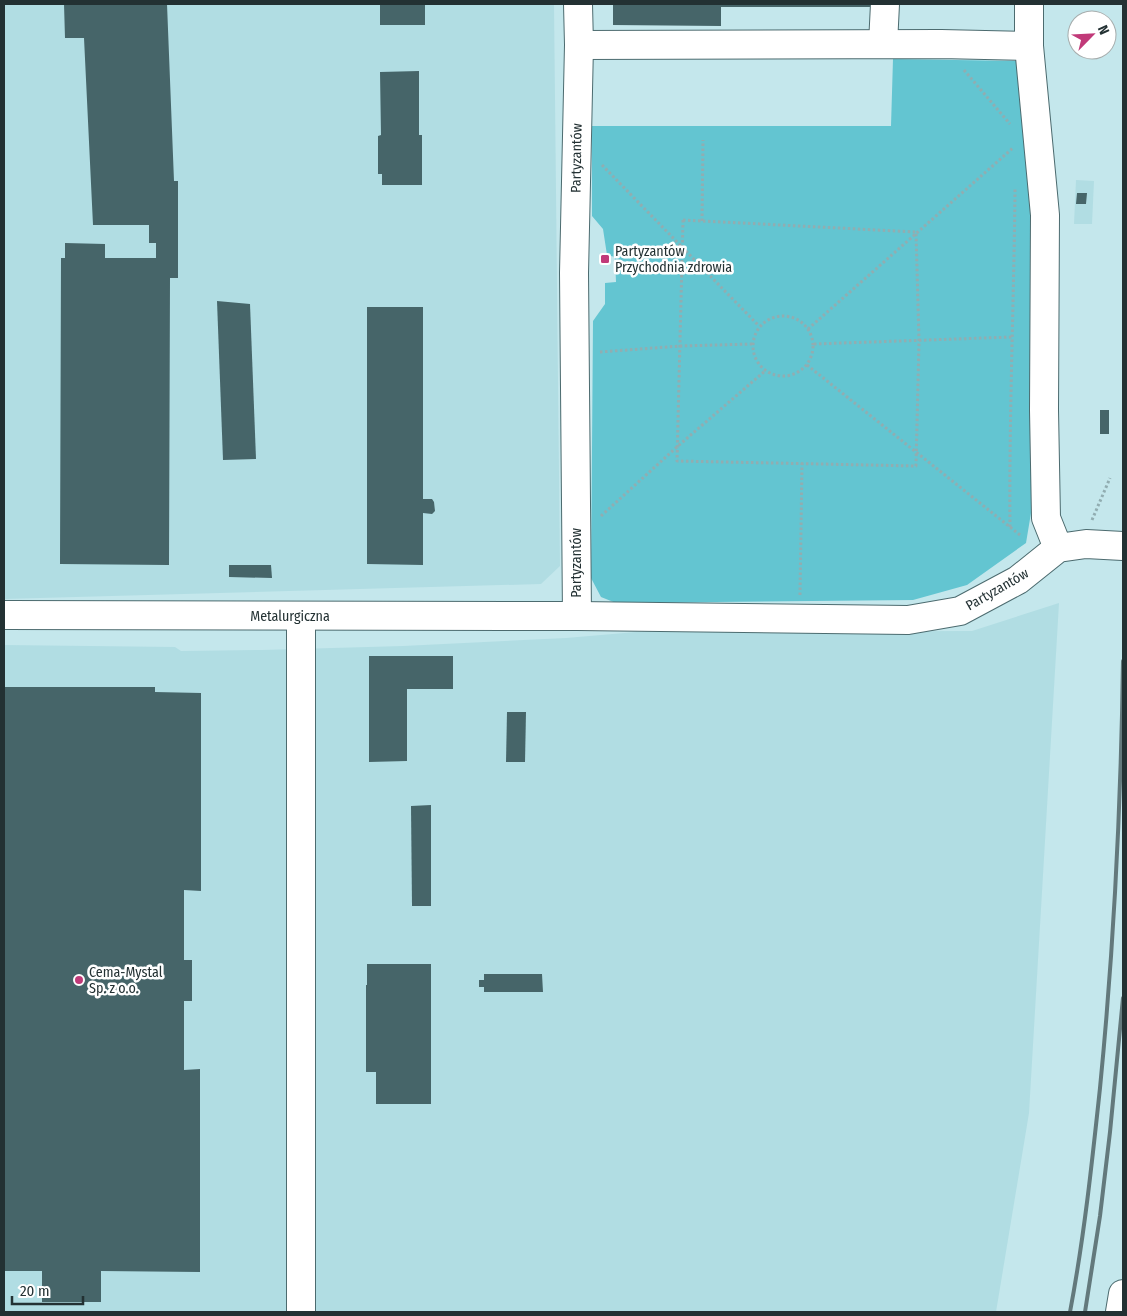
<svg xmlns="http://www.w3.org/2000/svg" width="1127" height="1316" viewBox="0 0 1127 1316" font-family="'Fira Sans Condensed',sans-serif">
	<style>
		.built { fill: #b1dde3 }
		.green { fill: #63c5d1 }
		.building { fill: #466569 }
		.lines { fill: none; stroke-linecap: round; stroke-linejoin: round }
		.minor-casing { stroke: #4c6b6f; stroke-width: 30 }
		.path { stroke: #91adb1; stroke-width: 3; stroke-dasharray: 2.5 2.5; stroke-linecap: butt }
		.minor { stroke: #fff; stroke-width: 28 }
		.rail { stroke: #63797c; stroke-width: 4 }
		.poi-dot { fill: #c13a79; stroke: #fff; stroke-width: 2 }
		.labels { text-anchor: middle; stroke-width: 5; stroke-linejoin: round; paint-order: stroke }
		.street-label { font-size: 14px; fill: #233133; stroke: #fff }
		.poi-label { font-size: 14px; fill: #233133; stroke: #fff; text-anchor: start }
	</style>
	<rect width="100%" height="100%" fill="#c4e7ec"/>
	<g class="built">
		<path d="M4,4H554L560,566L541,584L4,599Z"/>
		<path d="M1076,180L1094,181L1092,224H1074Z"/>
		<path d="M1059,603L1029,1113L996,1312H4V645L175,647L181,651L262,650L403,646L566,638L636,632L972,631Z"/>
	</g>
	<path class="green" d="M893,59L1018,61L1033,216L1031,513L1026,543L967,585L913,600L616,603L601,597L591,578L593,321L605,304V283L616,282L615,257L607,255L603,229L592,216V126H891Z"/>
	<g class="building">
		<path d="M64,4H167L174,181H178V278H170L169,565L60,564L61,258H65V243L105,244V258H156V243H149V225H93L84,38H65Z"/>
		<rect x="380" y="4" width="45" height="21"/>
		<path d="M613,4H874V7H721V26L613,25Z"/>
		<path d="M419,71V135H422V185H382V174H378V136L381,135L380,72Z"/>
		<path d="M1077,193H1087L1086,204H1076Z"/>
		<path d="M217,301L250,304L256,459L223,460Z"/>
		<path d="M367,307H423V499H432L434,502L435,511L432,514L423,513V565L367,564Z"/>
		<rect x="1100" y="410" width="9" height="24"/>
		<path d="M229,565H271L272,578L229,577Z"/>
		<path d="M369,656H453V689H407V761L369,762Z"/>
		<path d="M4,687H155V692L201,693V891L184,890V960H192V1001H184V1070L200,1069V1272L101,1271V1302H42V1271H4Z"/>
		<path d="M507,712H526L525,762H506Z"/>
		<path d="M431,805V906H412L411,806Z"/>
		<path d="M367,964H431V1104H376V1072H366V985H367Z"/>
		<path d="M484,974H542L543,992H484V987H479V980H484Z"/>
	</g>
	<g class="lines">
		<g class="minor-casing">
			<g id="minor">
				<path d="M1029,4V46L1045,215L1044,410L1046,518L1058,548"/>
				<path d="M883,44L885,4"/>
				<path d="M579,45L941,44L1029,46"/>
				<path d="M4,615L577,616L908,620L960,611L1018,580L1058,548L1086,544L1123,546"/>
				<path d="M577,616L574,273L579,45L578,4"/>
				<path d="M301,1312V616"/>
				<path d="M1120,1312L1123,1294"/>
			</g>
		</g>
		<g class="path">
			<path d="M964,70L1010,124"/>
			<path d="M602,165L759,326"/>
			<path d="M683,220L916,232L919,341L916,466L677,461Z"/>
			<path d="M702,221L703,140"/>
			<circle cx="783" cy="346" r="30"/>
			<path d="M808,329L1014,147"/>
			<path d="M814,344L1013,337"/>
			<path d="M600,352L680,346L752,344"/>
			<path d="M807,365L1020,535"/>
			<path d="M601,516L678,446L765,371"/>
			<path d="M1092,520L1110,478"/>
			<path d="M1010,527C1009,414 1014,301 1015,188"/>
			<path d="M800,595L802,463"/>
		</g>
		<use href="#minor" class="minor"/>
		<g class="rail">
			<path d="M1070,1312C1084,1238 1092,1163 1100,1088C1114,946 1121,804 1123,661"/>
			<path d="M1085,1312L1100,1216L1110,1132L1123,998"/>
		</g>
	</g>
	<g class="poi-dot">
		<rect x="600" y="254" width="10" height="10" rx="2.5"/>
		<circle cx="79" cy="980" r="5"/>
	</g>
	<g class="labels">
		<g class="street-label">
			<text transform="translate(576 158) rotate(-89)" y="5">Partyzantów</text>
			<text transform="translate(576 563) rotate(-90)" y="5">Partyzantów</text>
			<text transform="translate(997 589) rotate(-30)" y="5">Partyzantów</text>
			<text x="290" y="621">Metalurgiczna</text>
		</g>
		<g class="poi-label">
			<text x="615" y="256">Partyzantów<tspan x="615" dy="16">Przychodnia zdrowia</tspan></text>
			<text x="89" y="977">Cema-Mystal<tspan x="89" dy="16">Sp. z o.o.</tspan></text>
		</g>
	</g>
	<rect width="1127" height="1316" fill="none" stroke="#233133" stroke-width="10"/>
	<g transform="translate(1092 35) rotate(66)"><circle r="24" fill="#ffffff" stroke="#a7adad"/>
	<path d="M0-4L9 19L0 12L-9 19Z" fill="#c13a79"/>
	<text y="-8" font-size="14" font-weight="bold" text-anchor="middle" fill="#233133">N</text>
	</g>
	<path d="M12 1296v8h71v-8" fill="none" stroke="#233133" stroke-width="2.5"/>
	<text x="20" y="1296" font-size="15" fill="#233133" stroke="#ffffff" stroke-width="4" paint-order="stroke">20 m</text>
</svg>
